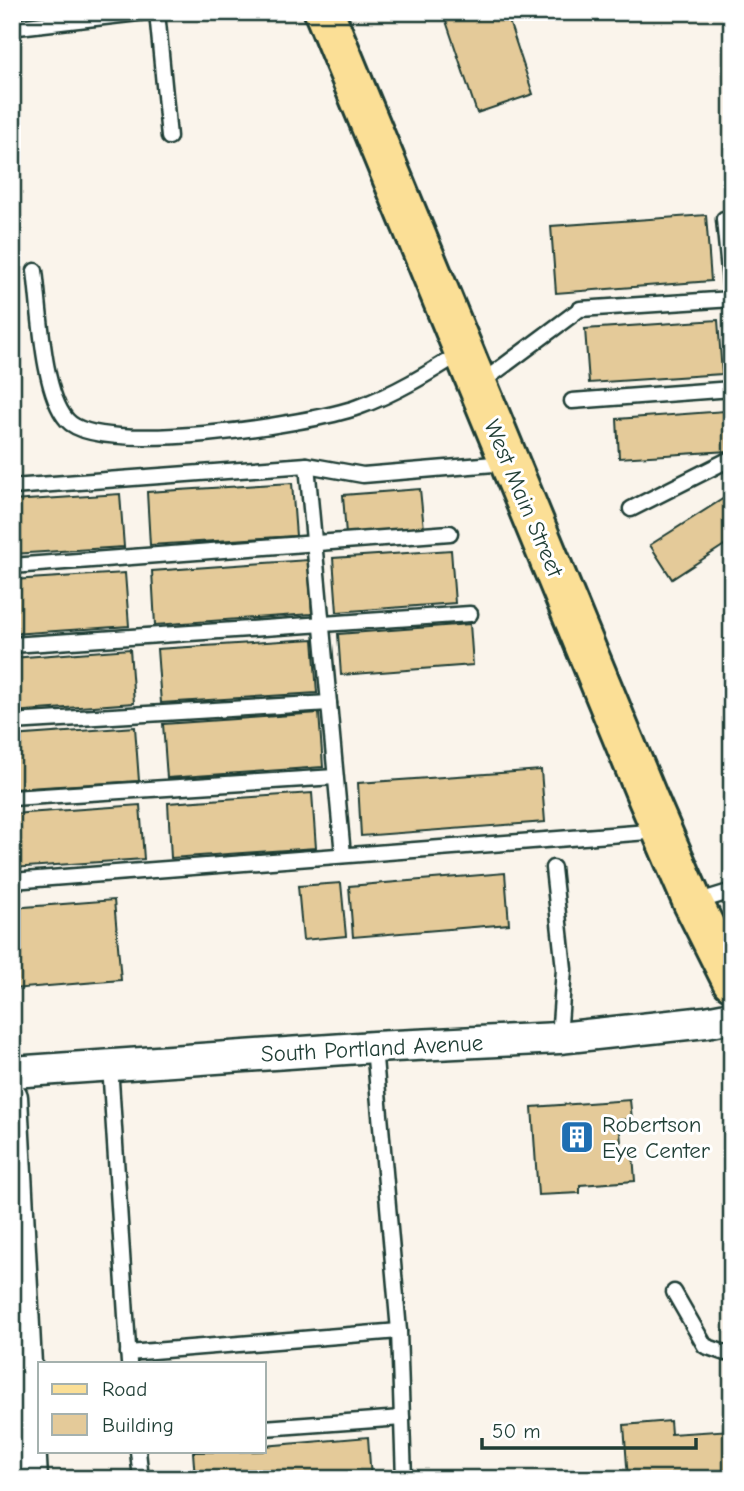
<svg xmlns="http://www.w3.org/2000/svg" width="744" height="1491" viewBox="0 0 744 1491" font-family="'Comic Neue',sans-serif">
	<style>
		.building { fill: #e4ca99; stroke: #1f3d34; stroke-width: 2 }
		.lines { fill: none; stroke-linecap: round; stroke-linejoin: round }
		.lane-casing { stroke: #1f3d34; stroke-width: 19 }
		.street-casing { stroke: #1f3d34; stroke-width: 35 }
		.primary-casing { stroke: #1f3d34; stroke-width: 44 }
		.lane { stroke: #fff; stroke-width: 14 }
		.street { stroke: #fff; stroke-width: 30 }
		.primary { stroke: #fbdf96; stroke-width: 38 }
		.labels { text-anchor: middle; stroke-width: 6; stroke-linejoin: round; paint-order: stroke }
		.street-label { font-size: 23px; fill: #1f3d34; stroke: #fff }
		.poi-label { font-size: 23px; fill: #1f3d34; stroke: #fff; text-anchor: start }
	</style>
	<rect width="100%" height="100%" fill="#faf4eb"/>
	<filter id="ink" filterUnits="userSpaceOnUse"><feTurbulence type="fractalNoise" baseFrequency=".0143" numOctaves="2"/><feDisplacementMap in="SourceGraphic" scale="14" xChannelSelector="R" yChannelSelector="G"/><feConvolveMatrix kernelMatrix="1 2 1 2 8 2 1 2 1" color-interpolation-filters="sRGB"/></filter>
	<g filter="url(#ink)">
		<g class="building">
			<path d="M474,12H506L533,94L477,113L446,21Z"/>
			<path d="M706,215L711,281L556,293L551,226Z"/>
			<path d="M718,320L722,374L589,383L585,329Z"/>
			<path d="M725,411L728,451L619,458L617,419Z"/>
			<path d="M292,483L296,536L150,545L147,492Z"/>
			<path d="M420,489L424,529L346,535L343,495Z"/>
			<path d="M732,493V540L672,579L650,545Z"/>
			<path d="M120,494L124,547L12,554V501Z"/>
			<path d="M451,550L455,603L337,612L333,558Z"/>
			<path d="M308,560L312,614L155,625L152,571Z"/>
			<path d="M125,573L129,626L12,634V580Z"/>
			<path d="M470,624L473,665L341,675L338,634Z"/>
			<path d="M313,639L317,693L161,703L157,649Z"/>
			<path d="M130,649L134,703L12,712V658Z"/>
			<path d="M319,713L323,767L167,778L163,724Z"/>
			<path d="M135,727L139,781L12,789V736Z"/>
			<path d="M541,770L545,822L361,836L358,783Z"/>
			<path d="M312,793L316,848L171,858L168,803Z"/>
			<path d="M140,805L144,859L12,868V814Z"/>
			<path d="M505,873L509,924L353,937L349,886Z"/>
			<path d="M341,883L346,936L303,940L298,886Z"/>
			<path d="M114,900L121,980L12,989V908Z"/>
			<path d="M630,1100L632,1119L619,1120L622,1154H633L635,1181L580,1185V1193L538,1195L532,1107Z"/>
			<path d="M670,1421L671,1434L732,1430V1479H628L624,1425Z"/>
			<path d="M368,1437L371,1479H195L193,1452L264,1451V1446Z"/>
		</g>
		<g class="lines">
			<g class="lane-casing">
				<g id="lane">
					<path d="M157,12L169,137"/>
					<path d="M18,27L147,12"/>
					<path d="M724,219L732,302"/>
					<path d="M35,271C40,308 42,392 67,420C99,457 312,424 358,407C395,394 429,373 462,352"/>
					<path d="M478,385L580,309L732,299"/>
					<path d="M572,401L732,389"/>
					<path d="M307,465L343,855"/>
					<path d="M12,487L307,465L363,475L506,463"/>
					<path d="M631,509L732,458"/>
					<path d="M12,566L450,533"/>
					<path d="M12,645L470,614"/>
					<path d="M12,722L329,703"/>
					<path d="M12,798L335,777"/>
					<path d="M553,868L564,969L559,1038"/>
					<path d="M12,881L661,831"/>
					<path d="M693,903L732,891"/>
					<path d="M374,1047L399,1331L404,1479"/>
					<path d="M110,1065L129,1363"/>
					<path d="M674,1292L705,1346L725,1353L732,1352"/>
					<path d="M128,1353L399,1331"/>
					<path d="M264,1428L402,1418"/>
					<path d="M138,1451L141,1479"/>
				</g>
			</g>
			<g class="street-casing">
				<g id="street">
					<path d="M12,1072L374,1047L559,1038L706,1022L732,1017"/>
					<path d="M12,1097L32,1479"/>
				</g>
			</g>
			<g class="primary-casing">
				<path id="primary" d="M324,12L648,799L693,903L732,981"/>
			</g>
			<use href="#lane" class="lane"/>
			<use href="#street" class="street"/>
			<use href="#primary" class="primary"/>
		</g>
	</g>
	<defs>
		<g id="building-square" transform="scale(1.75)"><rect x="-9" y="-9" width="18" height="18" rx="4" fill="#1f6fb2" stroke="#fff"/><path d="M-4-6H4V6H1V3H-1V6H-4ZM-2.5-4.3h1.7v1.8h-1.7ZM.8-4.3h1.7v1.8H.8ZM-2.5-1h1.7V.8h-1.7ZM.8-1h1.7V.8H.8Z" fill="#fff"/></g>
	</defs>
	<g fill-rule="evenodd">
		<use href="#building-square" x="577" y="1137"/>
	</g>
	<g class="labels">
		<g class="street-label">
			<text transform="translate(524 498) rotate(67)" y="8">West Main Street</text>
			<text transform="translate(372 1048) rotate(-3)" y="8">South Portland Avenue</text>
		</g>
		<g class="poi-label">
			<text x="602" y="1132">Robertson<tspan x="602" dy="26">Eye Center</tspan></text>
		</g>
	</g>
	<rect width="744" height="1491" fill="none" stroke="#fff" stroke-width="42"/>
	<rect x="21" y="21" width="702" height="1449" fill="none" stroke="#1f3d34" stroke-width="2.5" filter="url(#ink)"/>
	<rect x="38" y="1362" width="228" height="91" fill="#ffffff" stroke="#a5b1ae" stroke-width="2"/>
	<rect x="52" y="1384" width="35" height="10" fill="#fbdf96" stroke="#a5b1ae" stroke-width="2"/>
	<text x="102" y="1396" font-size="21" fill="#1f3d34">Road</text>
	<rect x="52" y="1414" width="35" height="21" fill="#e4ca99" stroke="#a5b1ae" stroke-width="2"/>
	<text x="102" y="1432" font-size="21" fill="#1f3d34">Building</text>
	<path d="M482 1438v10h214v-10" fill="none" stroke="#1f3d34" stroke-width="3.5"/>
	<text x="492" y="1438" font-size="21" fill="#1f3d34" stroke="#ffffff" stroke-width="5" paint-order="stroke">50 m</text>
</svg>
